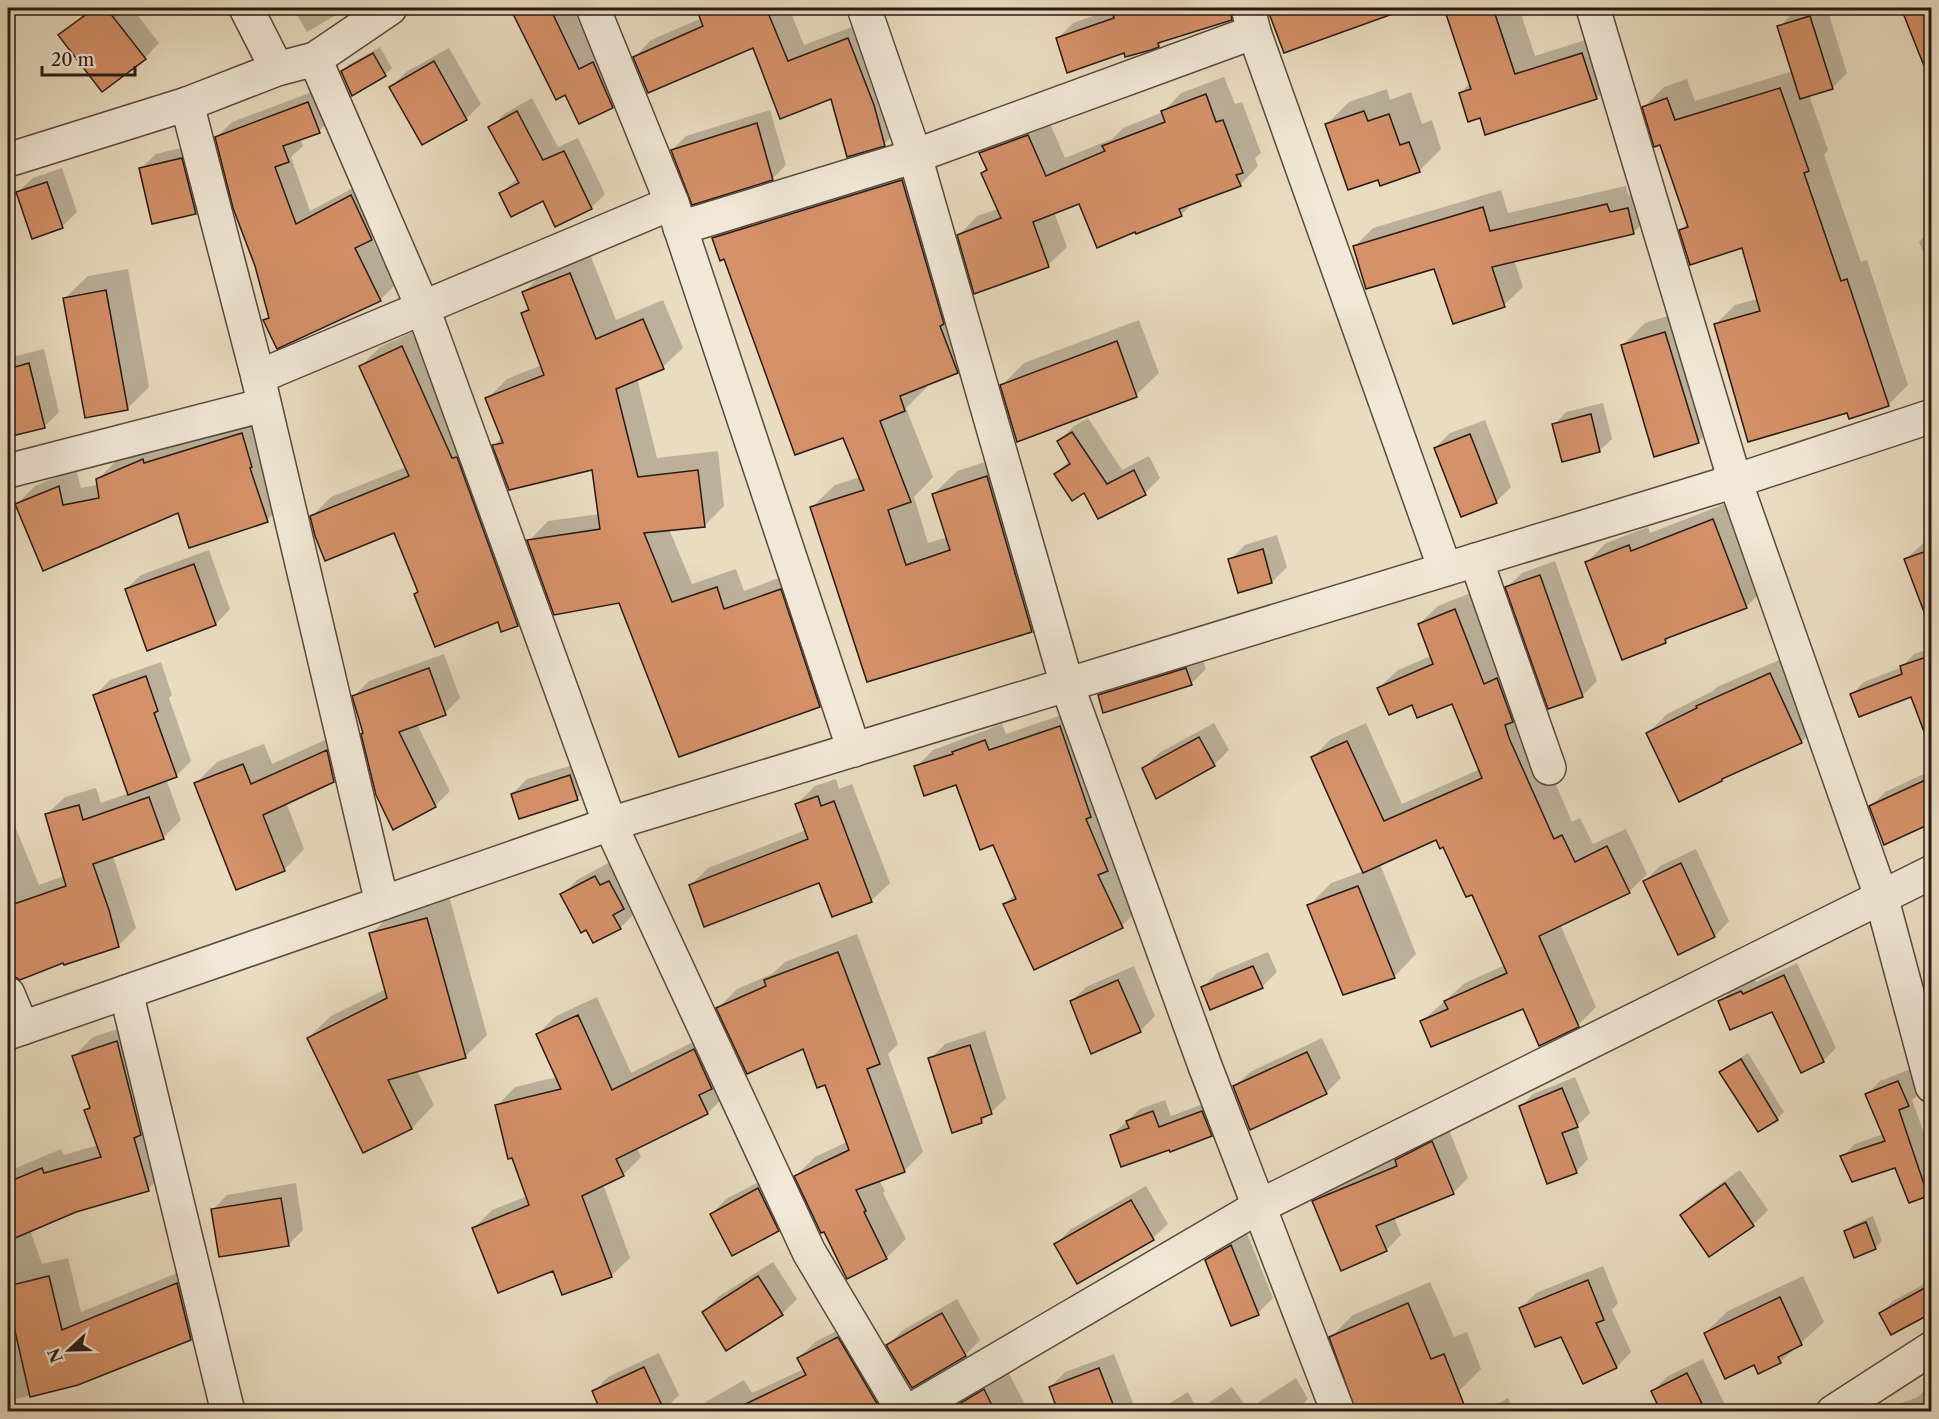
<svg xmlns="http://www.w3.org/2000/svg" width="1939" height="1419" viewBox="0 0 1939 1419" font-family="'Libre Caslon Text',serif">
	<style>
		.shadow { fill: #0003 }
		.building { fill: #d5916a; stroke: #281a12; stroke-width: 1.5 }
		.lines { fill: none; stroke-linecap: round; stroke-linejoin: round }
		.minor-casing { stroke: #584a3e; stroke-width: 36 }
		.minor { stroke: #f1e8d7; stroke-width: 33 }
	</style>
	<rect width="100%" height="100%" fill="#eadcc1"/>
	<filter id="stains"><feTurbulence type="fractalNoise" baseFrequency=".00333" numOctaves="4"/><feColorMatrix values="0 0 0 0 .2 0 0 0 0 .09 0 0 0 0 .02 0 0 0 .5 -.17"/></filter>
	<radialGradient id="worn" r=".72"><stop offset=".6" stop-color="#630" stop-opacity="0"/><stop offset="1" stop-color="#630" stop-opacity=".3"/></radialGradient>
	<g class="shadow">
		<path d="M93,8H132L159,43L145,58L60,36Z"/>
		<path d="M293,8H344L336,15L307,32Z"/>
		<path d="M511,8H572L595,55L627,92L613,107L566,93L556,98Z"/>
		<path d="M698,8H789L804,45L865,22L901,128L884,144L832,97L754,46L635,57L651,40L702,18Z"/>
		<path d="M1112,8H1232L1217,23L1164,40L1159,45L1150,48L1125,51L1058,38L1073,23L1113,9Z"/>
		<path d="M1271,8H1406L1285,51L1269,9Z"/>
		<path d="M1446,8H1519L1535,56L1601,35L1616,79L1597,98L1481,116L1460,93L1470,83Z"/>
		<path d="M1808,8H1827L1847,73L1832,88L1809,95L1828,150L1824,155L1861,262L1867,260L1908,385L1888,405L1848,411L1715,325L1735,305L1757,299L1743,246L1681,230L1688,223L1661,143L1644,107L1664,87L1687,79L1695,101L1793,71L1779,27L1794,12Z"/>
		<path d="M380,47L392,68L385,75L342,71L350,64Z"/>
		<path d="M449,48L481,104L466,119L391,87L406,72Z"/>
		<path d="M1224,77L1235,104L1242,102L1261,153L1255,158L1258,166L1240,185L1194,202L1181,215L1080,202L1054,212L1067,247L1048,265L959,235L977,216L998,209L983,173L988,168L981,153L999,134L1047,117L1065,158L1112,139L1123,128L1163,112L1181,93Z"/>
		<path d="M323,88L334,116L319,131L300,139L303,146L291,157L310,211L366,181L386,224L372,238L395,285L380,300L265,321L270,316L217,137L232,122Z"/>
		<path d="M1387,89L1390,100L1411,92L1422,124L1432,120L1441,149L1419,171L1379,178L1326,125L1349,102Z"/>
		<path d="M532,98L558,147L578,138L605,194L591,208L501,193L518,178L490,128L504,114Z"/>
		<path d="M770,110L786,165L772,179L672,150L686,136Z"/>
		<path d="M197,144L210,198L196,213L141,168L156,154Z"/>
		<path d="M924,158L980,349L957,372L926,384L927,387L906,408L933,477L914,497L928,543L948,537L934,494L957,471L1010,454L1054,608L1031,631L868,681L812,507L835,485L860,477L844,436L714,238L737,215Z"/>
		<path d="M62,168L77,212L62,227L18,192L33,178Z"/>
		<path d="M1626,186L1628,195L1646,190L1652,214L1634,232L1514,260L1523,287L1504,305L1435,267L1355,246L1373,228L1501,190L1508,213Z"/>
		<path d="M1932,230V271L1919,242Z"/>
		<path d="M590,254L616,320L663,300L683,348L663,367L637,378L657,458L718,451L724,506L704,526L669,529L692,584L736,569L744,591L800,570L839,686L819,705L620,601L529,541L548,521L600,514L594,468L494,446L502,437L487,399L507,379L542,365L522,313L529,306L524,292L543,273Z"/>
		<path d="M128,269L149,387L127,409L65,298L88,276Z"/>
		<path d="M1687,310L1721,420L1698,442L1622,346L1645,323Z"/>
		<path d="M1139,320L1159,373L1136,395L1002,385L1024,363Z"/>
		<path d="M421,328L536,606L518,625L416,594L419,591L395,531L312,516L331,497L406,467L361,366L380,347Z"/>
		<path d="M44,349L59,412L44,427L8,435V358Z"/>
		<path d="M1603,403L1612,439L1599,451L1554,425L1566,412Z"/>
		<path d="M260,416L285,502L267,520L179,511L17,504L35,486L76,469L81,488L98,485L97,480L115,462L161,442Z"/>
		<path d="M1088,418L1122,470L1149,456L1160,478L1145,493L1099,517L1085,491L1056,474L1069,461L1059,441L1074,426Z"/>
		<path d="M1485,420L1511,487L1496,502L1435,448L1450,433Z"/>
		<path d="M1732,501L1765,588L1746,607L1672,635L1665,642L1587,562L1606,543L1648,527L1650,533Z"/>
		<path d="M1277,535L1287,567L1272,582L1230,560L1245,545Z"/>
		<path d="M1932,535L1931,547L1932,627L1906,559Z"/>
		<path d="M209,550L230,609L216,624L126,589L141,575Z"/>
		<path d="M1555,561L1597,681L1582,696L1507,587L1522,573Z"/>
		<path d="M1473,592L1572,822L1580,818L1593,844L1626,829L1647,874L1629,892L1560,924L1596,1007L1578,1025L1523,1007L1422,1021L1465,983L1505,965L1473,893L1444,845L1437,838L1380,864L1416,954L1394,977L1309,906L1331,883L1364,871L1312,758L1331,739L1366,723L1402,804L1480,769L1453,702L1412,703L1379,688L1398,670L1431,656L1419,624L1438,606Z"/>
		<path d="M1932,648V725L1912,695L1852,694L1864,682L1902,667L1914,654Z"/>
		<path d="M444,654L460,698L445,713L417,724L450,791L435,806L364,733L354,696L369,681Z"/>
		<path d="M1201,654L1206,669L1191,684L1099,695L1114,680Z"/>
		<path d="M1790,655L1821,723L1801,742L1725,776L1721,780L1648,733L1667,714L1713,691L1717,687Z"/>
		<path d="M161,662L172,695L169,698L191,761L176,776L166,779L181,820L163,838L113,856L136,928L118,946L64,961L21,979L11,974H8V821L12,819L39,885L64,876L47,814L65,797L96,788L101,803L129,793L95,695L110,680Z"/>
		<path d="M1077,710L1139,909L1122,926L1005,904L1015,894L994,843L957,783L916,767L933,750L1002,724L1006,734Z"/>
		<path d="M1214,723L1229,750L1214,765L1144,768L1159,753Z"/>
		<path d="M347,730L354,760L333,780L286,802L304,849L284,870L196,783L217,762L264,744L272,764Z"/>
		<path d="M585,761L592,784L577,799L512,794L527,779Z"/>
		<path d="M1932,770V821L1871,806L1885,792Z"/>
		<path d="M836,779L839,789L852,784L890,883L871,901L820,881L690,886L708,868L806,830L797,804L815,786Z"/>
		<path d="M1696,849L1729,921L1715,936L1679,953L1645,881L1660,866Z"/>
		<path d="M610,862L635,913L620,928H587L562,895L577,880Z"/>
		<path d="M449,896L487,1035L465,1057L417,1070L434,1105L412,1128L364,1151L308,1038L331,1016L386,989L371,934L393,912Z"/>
		<path d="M857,934L898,1044L888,1054L923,1152L904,1171L879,1180L885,1191L883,1193L906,1239L886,1258L796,1176L815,1157L847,1142L826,1083L804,1047L718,1008L737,989L772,974L785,962Z"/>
		<path d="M1268,952L1277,972L1262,987L1202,988L1217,973Z"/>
		<path d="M1797,963L1836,1048L1823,1061L1772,1011L1720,1002L1733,989L1754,979L1756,982Z"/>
		<path d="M1134,966L1155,1016L1140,1031L1072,1001L1086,987Z"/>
		<path d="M597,997L631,1073L713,1032L726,1095L708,1113L637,1148L641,1157L623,1175L603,1184L630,1258L611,1276L554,1269L473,1229L492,1210L528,1196L497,1106L515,1087L557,1077L538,1034L556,1016Z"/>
		<path d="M136,1023L168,1170L148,1189L75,1211L30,1230L42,1264L68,1258L81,1312L197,1265L210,1319L190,1338L78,1383L8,1401V1167L9,1171L61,1149L64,1155L98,1145L86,1111L90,1106L74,1056L93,1037Z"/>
		<path d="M985,1031L1006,1098L981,1122L930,1059L945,1044Z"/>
		<path d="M1322,1038L1341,1078L1326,1093L1235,1087L1250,1072Z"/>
		<path d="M1748,1053L1784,1112L1777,1119L1721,1073L1728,1066Z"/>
		<path d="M1911,1069L1921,1092L1912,1100L1932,1155V1191L1928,1195L1896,1166L1842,1157L1855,1144L1883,1134L1867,1094L1880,1081Z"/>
		<path d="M1575,1077L1590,1113L1577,1126L1588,1159L1576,1172L1520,1107L1533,1094Z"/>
		<path d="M1165,1100L1171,1116L1214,1100L1223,1123L1211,1135H1112L1140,1109Z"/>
		<path d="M1448,1127L1468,1178L1453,1193L1394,1217L1401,1235L1386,1250L1314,1202L1329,1187L1400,1157L1412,1145Z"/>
		<path d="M1740,1170L1768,1210L1754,1224L1709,1255L1682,1215L1697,1200Z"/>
		<path d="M774,1174L793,1215L778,1230L712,1214L726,1199Z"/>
		<path d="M296,1183L303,1230L288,1245L213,1210L227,1195Z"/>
		<path d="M1146,1186L1168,1224L1153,1238L1056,1244L1071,1229Z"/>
		<path d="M1873,1216L1882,1241L1875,1248L1846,1232L1853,1225Z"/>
		<path d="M1246,1231L1273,1298L1258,1313L1207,1260L1222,1245Z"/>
		<path d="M773,1262L797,1299L782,1314L704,1312L718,1297Z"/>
		<path d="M1603,1266L1618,1303L1612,1310L1631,1352L1617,1367L1584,1383L1561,1335L1521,1308L1536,1293Z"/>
		<path d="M1803,1276L1824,1322L1780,1362L1755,1363L1705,1333L1728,1311Z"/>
		<path d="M1932,1280V1311L1881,1313L1893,1301Z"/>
		<path d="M1430,1282L1454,1337L1467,1332L1481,1369L1459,1391L1409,1412L1331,1337L1353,1315Z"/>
		<path d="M957,1299L980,1340L965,1355L888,1345L903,1330Z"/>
		<path d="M854,1322L894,1389L878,1405L865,1412H695L704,1403L744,1380L752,1393L804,1369L799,1358L815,1342Z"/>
		<path d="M659,1353L679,1395L664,1410L594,1392L608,1377Z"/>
		<path d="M1114,1354L1135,1408L1132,1412H1060L1050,1387L1065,1372Z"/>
		<path d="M1703,1359L1728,1411L1663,1412L1653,1391L1668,1376Z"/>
		<path d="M1006,1368L1029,1412H946L966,1392Z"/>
		<path d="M1296,1378L1308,1399L1296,1412H1155L1188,1392L1198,1410L1232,1387L1249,1411L1257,1403Z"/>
		<path d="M1931,1384L1932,1412H1878L1918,1397Z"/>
		<path d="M1508,1398L1514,1412H1482Z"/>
	</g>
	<g class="building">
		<path d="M95,8H106L146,59L102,92L58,35Z"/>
		<path d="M510,8H550L579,69L593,62L613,108L579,124L565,95L556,100Z"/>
		<path d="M696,8H766L788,61L848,38L874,105L885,146L847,157L831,99L780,119L753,48L648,93L633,57L703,26Z"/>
		<path d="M1111,8H1230L1232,20L1158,43L1159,47L1151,50L1125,57L1124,53L1067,73L1056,38L1114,18Z"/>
		<path d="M1267,8H1401V11L1284,53Z"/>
		<path d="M1444,8H1493L1515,74L1582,53L1597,99L1485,135L1480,118L1468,122L1459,93L1471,89Z"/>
		<path d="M1901,8H1932V80L1930,81Z"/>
		<path d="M1810,16L1833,89L1800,99L1777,26Z"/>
		<path d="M373,53L386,76L352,96L341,71Z"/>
		<path d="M434,61L467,120L422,145L389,87Z"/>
		<path d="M1780,88L1809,171L1804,173L1841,281L1847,279L1889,406L1849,419L1847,413L1748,442L1714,324L1760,311L1742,248L1690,265L1679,230L1688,227L1660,145L1654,147L1642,107L1667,98L1675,120Z"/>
		<path d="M1206,94L1216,122L1223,120L1243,173L1236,175L1241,186L1179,209L1182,216L1136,234L1135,232L1097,248L1079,204L1033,222L1049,267L974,294L957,235L1001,218L981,173L987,170L979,153L1028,135L1046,176L1105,151L1102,146L1165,122L1161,111Z"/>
		<path d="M308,102L320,133L283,146L289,162L275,167L296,224L351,195L372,240L355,248L381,301L277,349L263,320L269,318L255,266L233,208L215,137Z"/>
		<path d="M517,111L543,160L564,151L592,209L555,227L543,201L511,217L499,193L519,183L488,127Z"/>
		<path d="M1364,111L1368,121L1389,114L1400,145L1409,142L1420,172L1380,186L1378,180L1348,190L1325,124Z"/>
		<path d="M757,123L773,180L692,205L671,150Z"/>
		<path d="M182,158L196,214L152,224L139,168Z"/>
		<path d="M902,180L944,324L940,326L958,373L900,396L905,411L880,421L911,502L888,510L906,565L950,550L932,494L987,476L1032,632L867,682L810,507L864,490L843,438L795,455L724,259L720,261L712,238Z"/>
		<path d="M47,182L63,228L32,239L16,192Z"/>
		<path d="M1607,204L1610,212L1628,208L1634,234L1492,267L1505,307L1453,324L1434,269L1366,289L1353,246L1483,207L1490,231Z"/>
		<path d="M570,273L596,339L643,319L664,369L616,389L638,477L698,470L705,527L644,533L672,602L717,587L724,609L781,589L820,707L679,757L619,603L554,615L527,540L600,529L592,470L509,490L492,445L503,443L485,398L544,375L521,313L529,310L522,292Z"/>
		<path d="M106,290L128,410L85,418L63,298Z"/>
		<path d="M1665,332L1699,443L1654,457L1621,345Z"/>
		<path d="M1117,341L1137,397L1017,442L1000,385Z"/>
		<path d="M402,346L452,458L457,457L518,626L501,632L498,622L435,647L414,594L418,592L394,533L325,561L315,536L310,516L409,476L359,366Z"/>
		<path d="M29,363L45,428L8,437V369Z"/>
		<path d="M1591,414L1600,452L1562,462L1552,424Z"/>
		<path d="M1072,432L1107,484L1134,470L1146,495L1098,519L1084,493L1072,501L1054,474L1070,464L1057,441Z"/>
		<path d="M242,433L252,467L250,468L268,522L189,548L178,513L43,571L15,504L59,486L63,505L99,498L96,479L143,459L144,463Z"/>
		<path d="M1470,434L1497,503L1461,517L1434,448Z"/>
		<path d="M1713,519L1747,608L1665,639L1666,643L1622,660L1585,562L1629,545L1631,551Z"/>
		<path d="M1263,549L1272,583L1238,593L1228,559Z"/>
		<path d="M1932,549V624L1929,625L1904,559Z"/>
		<path d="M194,564L216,625L147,651L125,589Z"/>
		<path d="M1540,575L1583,697L1548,709L1505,587Z"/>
		<path d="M1455,609L1484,684L1497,678L1513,722L1505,725L1509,738L1554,839L1562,835L1575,862L1607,846L1630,893L1539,936L1579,1027L1539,1046L1523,1009L1431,1047L1420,1021L1448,1009L1444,1001L1507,973L1472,895L1466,897L1443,847L1440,849L1436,840L1363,873L1311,757L1347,741L1384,821L1482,778L1452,704L1417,718L1412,705L1389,715L1377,688L1433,664L1418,624Z"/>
		<path d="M1932,655V744L1929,745L1911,697L1859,717L1850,694L1902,674L1900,666Z"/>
		<path d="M429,668L446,715L399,732L436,807L393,830L376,795L361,734L363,733L352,696Z"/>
		<path d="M1186,668L1192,685L1103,713L1098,695Z"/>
		<path d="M1770,673L1802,743L1722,779V781L1679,802L1646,733L1697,708L1696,706Z"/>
		<path d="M146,676L158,711L154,713L177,777L128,795L93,695Z"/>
		<path d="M1060,726L1091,817L1086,819L1108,871L1098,875L1123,928L1034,970L1003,904L1016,899L993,845L980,850L956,785L924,796L914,766L953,754L952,752L985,740L989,750Z"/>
		<path d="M1199,737L1215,766L1156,799L1142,768Z"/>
		<path d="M327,750L334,782L263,815L285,871L236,890L194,783L243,764L251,784Z"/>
		<path d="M570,775L578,800L519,819L511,794Z"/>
		<path d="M1932,777V823L1884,845L1869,806Z"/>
		<path d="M818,796L821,806L834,801L872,902L832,917L819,883L704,927L689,885L808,839L795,804Z"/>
		<path d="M149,797L164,839L93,864L109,910L119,947L64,965L63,963L20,980L13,976L8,964V906L66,886L45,814L79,805L83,820Z"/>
		<path d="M1681,863L1715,937L1678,955L1643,881Z"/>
		<path d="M595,876L600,885L609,881L624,909L613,915L621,929L593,943L586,930L581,933L560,894Z"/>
		<path d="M1358,886L1395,978L1343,995L1307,905Z"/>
		<path d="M427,918L466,1058L388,1080L412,1129L363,1153L307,1038L387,998L369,933Z"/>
		<path d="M838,952L880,1064L867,1069L905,1172L856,1190L866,1211L864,1212L887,1259L847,1279L824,1232L821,1233L794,1176L849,1150L825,1085L817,1088L803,1049L747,1074L716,1008L766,986L764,980Z"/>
		<path d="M1253,966L1263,988L1210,1010L1201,987Z"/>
		<path d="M1784,975L1824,1062L1801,1073L1772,1012L1730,1030L1718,1001L1741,991L1743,994Z"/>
		<path d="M1118,980L1141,1032L1091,1054L1070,1001Z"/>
		<path d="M578,1015L612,1090L694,1049L712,1089L699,1095L708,1114L616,1159L624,1176L582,1196L612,1277L562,1295L553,1271L498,1293L472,1228L529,1205L512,1158L508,1159L495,1105L561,1089L536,1034Z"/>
		<path d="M117,1041L141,1135L134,1138L149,1191L76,1212L8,1241V1182L42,1168L44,1173L101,1157L84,1110L90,1108L72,1056Z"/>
		<path d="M970,1045L992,1114L981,1118L982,1123L952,1133L928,1058Z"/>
		<path d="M1307,1052L1327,1094L1250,1130L1233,1086Z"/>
		<path d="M1741,1059L1778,1120L1758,1132L1719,1072Z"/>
		<path d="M1898,1081L1909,1106L1899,1110L1928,1196L1909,1203L1895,1168L1852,1182L1840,1156L1885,1141L1865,1094Z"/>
		<path d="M1562,1088L1578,1127L1562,1133L1577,1173L1547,1184L1519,1106Z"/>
		<path d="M1153,1111L1159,1127L1202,1111L1212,1136L1170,1152L1169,1150L1121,1167L1110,1135L1129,1128L1126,1121Z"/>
		<path d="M1432,1141L1454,1194L1376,1226L1387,1251L1341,1271L1312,1201L1397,1166L1395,1160Z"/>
		<path d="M1725,1183L1754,1226L1709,1257L1680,1215Z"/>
		<path d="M758,1188L779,1231L732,1256L710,1214Z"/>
		<path d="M281,1198L289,1246L219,1257L211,1209Z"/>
		<path d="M1131,1200L1154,1240L1077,1284L1054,1244Z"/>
		<path d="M1866,1222L1876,1249L1854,1258L1844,1231Z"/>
		<path d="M1231,1245L1259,1315L1231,1326L1205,1260Z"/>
		<path d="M49,1276L62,1330L177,1283L191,1340L78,1385L30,1397L8,1300V1286Z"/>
		<path d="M758,1276L783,1315L726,1351L702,1312Z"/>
		<path d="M1588,1280L1604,1320L1596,1323L1617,1368L1583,1384L1561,1337L1535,1347L1519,1308Z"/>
		<path d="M1932,1284V1313L1891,1335L1879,1313Z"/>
		<path d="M1780,1297L1802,1345L1778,1357L1781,1363L1758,1374L1754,1365L1725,1379L1704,1333Z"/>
		<path d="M1408,1303L1431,1359L1444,1354L1467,1412H1356L1329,1337Z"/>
		<path d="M942,1313L966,1356L912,1388L886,1345Z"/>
		<path d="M838,1337L882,1412H729L806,1375L797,1358Z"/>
		<path d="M644,1367L665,1412H601L592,1391Z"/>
		<path d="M1099,1368L1116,1412H1058L1049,1387Z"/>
		<path d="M1687,1373L1706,1412H1661L1651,1391Z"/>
		<path d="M984,1389L995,1412H946Z"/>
	</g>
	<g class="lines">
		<g class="minor-casing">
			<g id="minor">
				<path d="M246,8L277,69"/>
				<path d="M593,8L672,203L854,750"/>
				<path d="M864,8L915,156L1067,685L1205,1066L1338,1412"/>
				<path d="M1248,8L1254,32L1445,569"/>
				<path d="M1593,8L1735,481L1881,896L1932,1086"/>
				<path d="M315,59L422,306L610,824L809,1252L904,1412"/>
				<path d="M187,104L258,377L382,903"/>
				<path d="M8,160L187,104L277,69L315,59L390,8"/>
				<path d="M680,228L915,156L1254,32"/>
				<path d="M258,377L672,203"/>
				<path d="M8,471L264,405"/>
				<path d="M1476,560L1549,768"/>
				<path d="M126,992L228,1412"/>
				<path d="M8,994L22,1028"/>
				<path d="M8,1033L610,824L1735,481L1932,416"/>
				<path d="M908,1412L1258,1207L1932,872"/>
				<path d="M1833,1412L1932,1348"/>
			</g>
		</g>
		<use href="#minor" class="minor"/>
	</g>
	<rect width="1939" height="1419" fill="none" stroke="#eadcc1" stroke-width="30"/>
	<rect x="9" y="9" width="1921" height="1401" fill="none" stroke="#281a12" stroke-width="3"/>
	<rect x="15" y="15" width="1909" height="1389" fill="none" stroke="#281a12" stroke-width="1.5"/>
	<g transform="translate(69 1350) rotate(248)" stroke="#f1e8d7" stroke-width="4.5" paint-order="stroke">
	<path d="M0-4.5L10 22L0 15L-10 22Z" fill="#281a12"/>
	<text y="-9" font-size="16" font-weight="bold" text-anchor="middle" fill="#281a12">N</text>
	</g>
	<path d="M42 66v9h93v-9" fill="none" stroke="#281a12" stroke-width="3"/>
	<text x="51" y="66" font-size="18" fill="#281a12" stroke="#f1e8d7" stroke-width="4.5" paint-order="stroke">20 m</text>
	<rect width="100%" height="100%" filter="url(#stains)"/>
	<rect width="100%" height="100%" fill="url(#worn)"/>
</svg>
